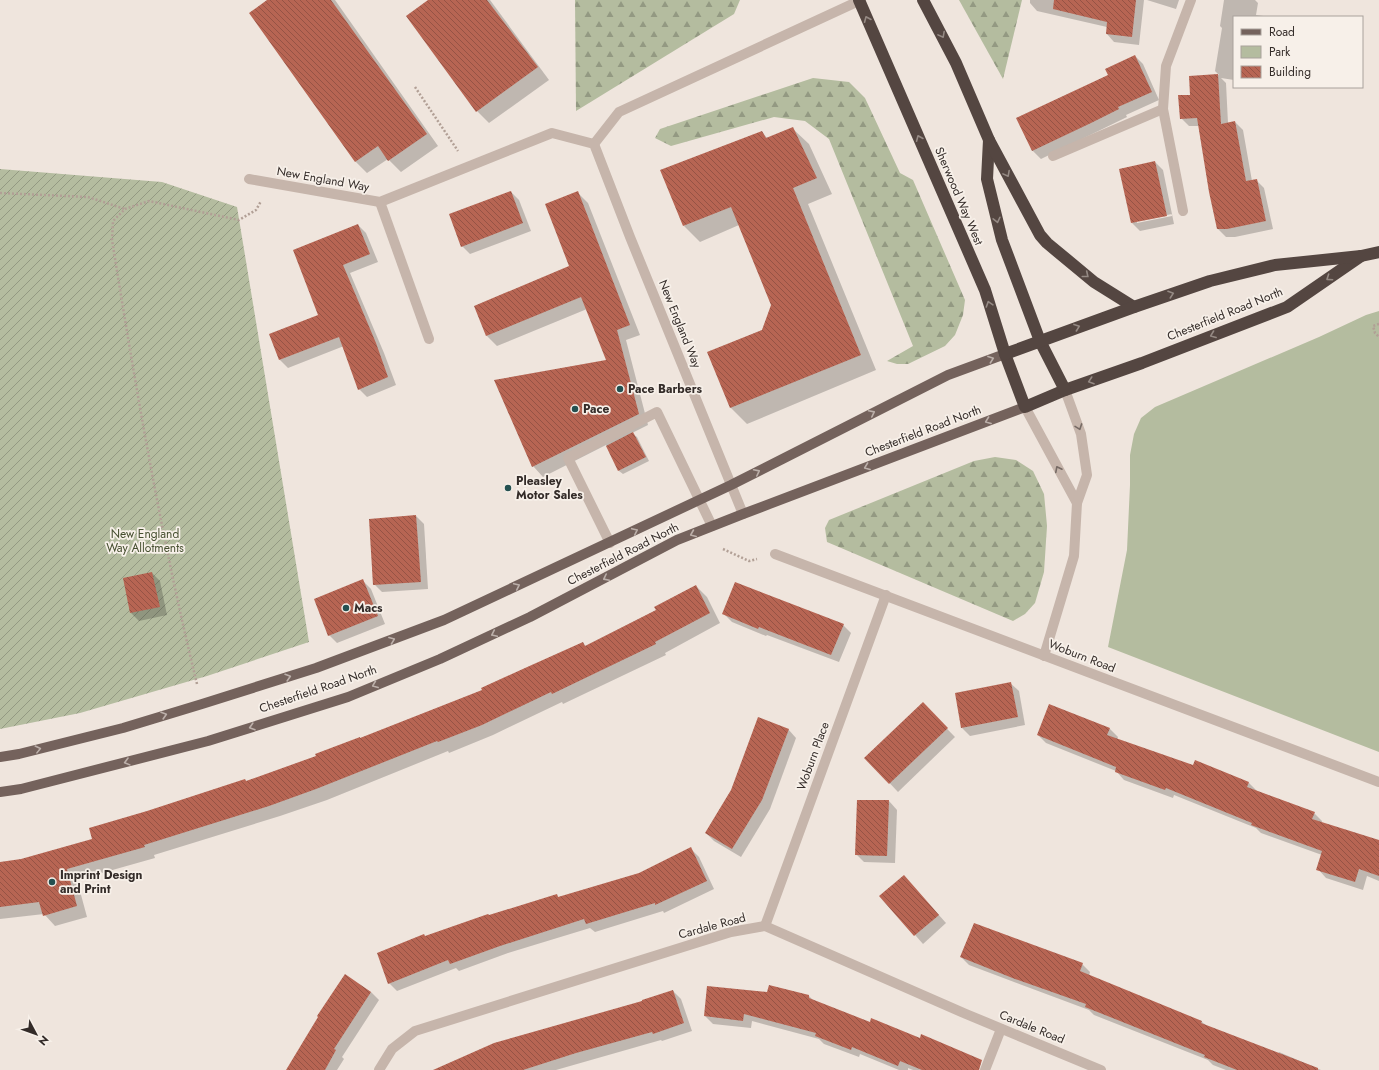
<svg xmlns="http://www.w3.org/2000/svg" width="1379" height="1070" viewBox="0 0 1379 1070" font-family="Jost,sans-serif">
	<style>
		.forest { fill: url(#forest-firs) }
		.park { fill: #b4bc9f }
		.garden { fill: url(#garden-furrows) }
		.shadow { fill: #0003; fill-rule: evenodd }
		.building { fill: url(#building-back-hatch) }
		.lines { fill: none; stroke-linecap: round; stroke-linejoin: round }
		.path { stroke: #b19f95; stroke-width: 2.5; stroke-dasharray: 2 2; stroke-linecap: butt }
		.minor { stroke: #c6b5ab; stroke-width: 10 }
		.major { stroke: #74625c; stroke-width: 10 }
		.highway { stroke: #544641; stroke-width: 12 }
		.oneway { stroke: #958a84 }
		.oneway2 { stroke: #bcb0aa }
		.oneway3 { stroke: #766a64 }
		.poi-dot { fill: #245050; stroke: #f7f0e9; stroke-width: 1.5 }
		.labels { text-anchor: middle; stroke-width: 3.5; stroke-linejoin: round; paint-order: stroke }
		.street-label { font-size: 12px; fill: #342c29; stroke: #f7f0e9 }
		.poi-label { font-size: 12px; font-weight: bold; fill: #342c29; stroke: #f7f0e9; text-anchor: start }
		.park-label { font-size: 12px; fill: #464f30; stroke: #f7f0e9 }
	</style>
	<defs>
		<pattern id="forest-firs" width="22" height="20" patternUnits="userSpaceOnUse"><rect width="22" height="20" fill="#b4bc9f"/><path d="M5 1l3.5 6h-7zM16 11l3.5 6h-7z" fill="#939982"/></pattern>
		<pattern id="garden-furrows" width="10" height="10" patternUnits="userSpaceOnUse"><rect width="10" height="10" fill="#b4bc9f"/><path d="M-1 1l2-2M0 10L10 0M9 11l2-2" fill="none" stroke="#939982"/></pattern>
		<pattern id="building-back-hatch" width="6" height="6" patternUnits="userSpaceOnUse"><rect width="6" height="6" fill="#b76553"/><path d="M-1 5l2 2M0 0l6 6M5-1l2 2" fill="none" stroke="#965345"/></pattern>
	</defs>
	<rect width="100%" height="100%" fill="#efe5dd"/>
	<g class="forest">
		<path d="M575,0H740L734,14L576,111Z"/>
		<path d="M959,0H1022L1003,79Z"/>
		<path d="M813,78L849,82L865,98L900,173L913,180L965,300L963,315L955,335L945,346L908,364H897L887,361L913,346L829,139L805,121L774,117L671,146L655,138L660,129Z"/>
		<path d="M995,457L1016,460L1033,471L1044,494L1047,526L1044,572L1035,603L1025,614L1013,621L827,542L825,528L829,520L974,461Z"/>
	</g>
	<path class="park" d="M1379,311V752L1108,647L1127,550L1130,485V455L1134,434L1141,418L1155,407L1319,337L1366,315Z"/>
	<path class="garden" d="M0,169L162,182L237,207L309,642L207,676L80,713L0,729Z"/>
	<g class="shadow">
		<path d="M269,0H335L438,146L401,172L388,159L367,173L355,161Z"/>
		<path d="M430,0H490L549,80L489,123L477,111Z"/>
		<path d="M1030,0H1144L1139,45L1114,42L1107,34V27L1037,11L1030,3Z"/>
		<path d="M1147,0H1179L1176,9Z"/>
		<path d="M1224,0H1255L1258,3L1256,15L1271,17H1234V80L1221,78L1226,83L1228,123L1235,122L1243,130L1252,181L1256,180L1264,188L1273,229L1235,237H1226L1218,229L1200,126H1189L1181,118L1191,96L1190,77L1219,75L1215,71L1222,28L1220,26Z"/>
		<path d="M1135,56L1143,64L1159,100L1126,115L1127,117L1041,159L1032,150Z"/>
		<path d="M793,129L809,144L832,194L808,204L876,370L747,424L731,408L708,353L762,330L772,305L739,225L700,242L684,226L762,132L768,139Z"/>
		<path d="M1155,162L1163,170L1174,224L1140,231L1132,223L1121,169ZM1172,214V216L1137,223V221Z"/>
		<path d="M511,192L519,200L531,231L470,254L462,246Z"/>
		<path d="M578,193L588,203L640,335L626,340L648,425L632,433L637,437L649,461L623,474L619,471L606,445L543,477L533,466L607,360L587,309L497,346L487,336L475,307L571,267Z"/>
		<path d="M358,225L366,233L378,262L350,273L384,353L396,385L367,397L359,389L344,346L288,368L280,360L270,335L319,316Z"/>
		<path d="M416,516L424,524L428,589L382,592L374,584Z"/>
		<path d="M152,573L160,581L167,615L139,621L131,613L124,579Z"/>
		<path d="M363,581L371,589L385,624L337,643L329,635Z"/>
		<path d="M696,586L707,597L720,623L665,653L666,655L563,704L562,702L493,735L449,753L448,751L327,800L280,816L154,855L155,858L77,880L87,917L55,926L44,914L0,919V863L21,860L93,840L245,780L247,782L317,756L483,691L583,644L586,646L657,610Z"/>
		<path d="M724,614L843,625L851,633L839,662L767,635L766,636L732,622Z"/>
		<path d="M1010,683L1019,691L1025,725L970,736L962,728Z"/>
		<path d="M923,704L955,737L898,792L866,758Z"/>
		<path d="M1050,705L1110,729L1118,737L1117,740L1194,766L1249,783L1257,791L1314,813L1322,821V823L1379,841V881L1367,876L1363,890L1326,878L1318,869L1322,855L1261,833L1256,828L1174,795L1173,798L1124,780L1116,771L1046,743L1038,735Z"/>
		<path d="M788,729L796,738L770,809L741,857L714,841L706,833L732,790Z"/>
		<path d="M889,801L897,810L895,863L864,862L856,854Z"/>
		<path d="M691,849L699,857L714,889L664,913L663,911L595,932L590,928L508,953L459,971L456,968L397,991L389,983L425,937L557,895L559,898L639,874Z"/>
		<path d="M904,876L946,923L923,944L881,896Z"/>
		<path d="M961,957L1082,964L1090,972L1089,976L1202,1022L1207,1026L1278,1054L1279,1052L1321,1070H1226L1213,1065L1208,1060L1094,1015L1089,1010L969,965Z"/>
		<path d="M345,976L371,992L379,1000L342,1057L344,1059L337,1070H288Z"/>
		<path d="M673,991L681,999L692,1031L662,1041L661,1040L556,1070H448Z"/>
		<path d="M809,996L814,1001L975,1070H913L908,1068V1070H899L860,1054L859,1057L824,1044L819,1039L752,1021L751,1028L713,1024L705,1016Z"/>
	</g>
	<g class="building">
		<path d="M267,0H331L427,134L388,161L378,146L355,162L249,13Z"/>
		<path d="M428,0H487L538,67L476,112L406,16Z"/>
		<path d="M1054,0H1136L1132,37L1106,34L1107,22L1053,9Z"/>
		<path d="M1135,55L1152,92L1118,107L1119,109L1091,123L1032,151L1016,118L1108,75L1105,69Z"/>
		<path d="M1218,74L1221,124L1235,121L1246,181L1257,179L1266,221L1227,229H1217L1209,192L1197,118L1180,119L1178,95H1190L1189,76Z"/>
		<path d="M793,127L817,178L793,188L861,355L730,408L707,352L762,330L771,305L731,207L683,226L660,170L762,131L766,138Z"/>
		<path d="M1155,161L1167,216L1131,223L1119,169Z"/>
		<path d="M511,191L523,223L461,247L449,214Z"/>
		<path d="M578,191L630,325L617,330L639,414L532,467L494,380L606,360L581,297L486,336L474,306L569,266L545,204Z"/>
		<path d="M358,224L370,254L343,265L376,343L388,377L358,390L339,337L279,360L269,334L318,315L293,250Z"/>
		<path d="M633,432L646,457L618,471L606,446Z"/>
		<path d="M416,515L421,582L373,585L369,519Z"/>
		<path d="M152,572L160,607L130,613L123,578Z"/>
		<path d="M363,579L378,616L328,636L314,599Z"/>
		<path d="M735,582L844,624L831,655L759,627L758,629L722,614Z"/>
		<path d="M696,585L710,613L655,642L656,644L552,694L551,692L482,725L438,742L437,741L316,789L269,806L144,845L145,847L67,869L77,906L43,916L39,902L0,907V862L21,859L92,839L89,828L147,811L245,779L246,781L316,756L315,754L360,737V738L482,690L481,688L525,668L583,642L585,646L656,610L654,607Z"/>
		<path d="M1011,682L1018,717L961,728L955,693Z"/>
		<path d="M923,702L948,728L889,784L864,758Z"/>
		<path d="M1049,704L1110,728L1107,735L1193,765L1195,760L1249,782L1247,787L1315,812L1312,819L1379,840V876L1359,869L1355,882L1316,870L1322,851L1251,825L1252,823L1166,788L1165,790L1115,772L1116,767L1037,735Z"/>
		<path d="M758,717L789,729L762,800L732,849L705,833L731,790Z"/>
		<path d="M857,800H889L887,856L855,855Z"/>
		<path d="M691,847L707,881L655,905V903L586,924L584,919L500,946L450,964L448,960L388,984L377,953L424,934L425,936L488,914L489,915L557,894L558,897L639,873Z"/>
		<path d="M904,875L939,915L914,936L879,896Z"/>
		<path d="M974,923L1083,963L1080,971L1202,1021L1201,1023L1318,1068V1070H1237L1204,1057L1205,1055L1085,1007L1086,1004L1015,979L960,957Z"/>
		<path d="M345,974L371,992L334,1049L336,1050L325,1070H286L318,1017L317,1016Z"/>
		<path d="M769,985L809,995V998L870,1022L871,1018L920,1038L921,1034L982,1060L979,1070H922L900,1061L898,1066L852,1047L851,1050L815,1036L816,1033L744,1014L743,1021L704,1016L707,986L767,992Z"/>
		<path d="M673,990L684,1023L653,1034L652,1032L576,1053L523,1070H433L494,1043L642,1001V1000Z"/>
	</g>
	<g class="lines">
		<g class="path">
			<path d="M415,87L458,151"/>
			<path d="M0,193L88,197L125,209"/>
			<path d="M1379,324L1373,326L1375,333L1379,337"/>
			<path d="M723,549L749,561L757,559"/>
			<path d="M197,684C161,537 136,389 112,240L113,221L125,209L149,201L239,220L256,210L261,201"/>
		</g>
		<g class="minor">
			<path d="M594,144L619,112L861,0"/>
			<path d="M1053,156L1163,109"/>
			<path d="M249,179L380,202L552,133L594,144L630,237L743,514"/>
			<path d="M380,202L429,339"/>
			<path d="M1183,211L1163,109L1166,66L1191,0"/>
			<path d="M1025,407L1077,503"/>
			<path d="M610,543L568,458L657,412L712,526"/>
			<path d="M775,554L1379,782"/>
			<path d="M1044,656L1074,556L1077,503L1087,475L1081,434L1065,390"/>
			<path d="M765,926L886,595"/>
			<path d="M379,1070L392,1049L415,1031L731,932L765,926L966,1014L1101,1070"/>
			<path d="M985,1070L1001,1029"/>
		</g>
		<g class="major">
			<path d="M0,757L19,754L123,728L202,704L316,668L444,620L731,485L948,375L1005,354"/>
			<path d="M0,792L21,789L208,741L348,697L440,659L530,617L677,540L743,514L1025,407"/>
		</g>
		<g class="highway">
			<path d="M859,0L985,290L1005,354L1025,407L1065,390L1142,363L1287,307L1361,256"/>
			<path d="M923,0L956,63L989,140L987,179L1002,240L1040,341L1065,390"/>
			<path d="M989,140L1040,235L1047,243L1094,282L1134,307"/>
			<path d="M1005,354L1134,307L1210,281L1275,265L1361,256L1379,252"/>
		</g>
	</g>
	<defs><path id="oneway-chevron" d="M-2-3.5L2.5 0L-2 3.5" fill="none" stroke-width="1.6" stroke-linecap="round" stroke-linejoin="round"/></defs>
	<g class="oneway">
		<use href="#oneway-chevron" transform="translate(867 19) rotate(-113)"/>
		<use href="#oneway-chevron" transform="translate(942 35) rotate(62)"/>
		<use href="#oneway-chevron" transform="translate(919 138) rotate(-113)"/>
		<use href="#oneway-chevron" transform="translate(1007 174) rotate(62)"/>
		<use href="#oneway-chevron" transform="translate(997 220) rotate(77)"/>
		<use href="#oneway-chevron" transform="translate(1086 275) rotate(39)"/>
		<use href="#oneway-chevron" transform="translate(1329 278) rotate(146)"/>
		<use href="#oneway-chevron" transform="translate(1171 294) rotate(-19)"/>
		<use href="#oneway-chevron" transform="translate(989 304) rotate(-108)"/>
		<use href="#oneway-chevron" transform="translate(1077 327) rotate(-20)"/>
		<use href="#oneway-chevron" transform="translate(1213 335) rotate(159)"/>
		<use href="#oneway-chevron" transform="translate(1091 381) rotate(161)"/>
	</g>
	<g class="oneway2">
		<use href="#oneway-chevron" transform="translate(991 359) rotate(-20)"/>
		<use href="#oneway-chevron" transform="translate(872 413) rotate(-27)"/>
		<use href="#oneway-chevron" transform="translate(988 421) rotate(159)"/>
		<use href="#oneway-chevron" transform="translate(867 467) rotate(159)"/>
		<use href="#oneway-chevron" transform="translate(757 472) rotate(-27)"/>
		<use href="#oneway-chevron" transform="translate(635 531) rotate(-25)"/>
		<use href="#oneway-chevron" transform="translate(693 534) rotate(157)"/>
		<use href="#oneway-chevron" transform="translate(606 578) rotate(153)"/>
		<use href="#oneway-chevron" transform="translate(517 586) rotate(-25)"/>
		<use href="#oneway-chevron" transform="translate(494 634) rotate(155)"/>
		<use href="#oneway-chevron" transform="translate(392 640) rotate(-21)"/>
		<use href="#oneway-chevron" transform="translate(288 677) rotate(-17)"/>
		<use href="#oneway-chevron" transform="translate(375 685) rotate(158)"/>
		<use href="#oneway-chevron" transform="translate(164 715) rotate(-17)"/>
		<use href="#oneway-chevron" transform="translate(252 727) rotate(163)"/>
		<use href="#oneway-chevron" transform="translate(38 749) rotate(-14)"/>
		<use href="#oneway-chevron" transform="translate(127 762) rotate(165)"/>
	</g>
	<g class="oneway3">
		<use href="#oneway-chevron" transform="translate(1079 427) rotate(70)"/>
		<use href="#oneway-chevron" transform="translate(1058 469) rotate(-117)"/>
	</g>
	<g class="poi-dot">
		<circle cx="620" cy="389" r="4"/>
		<circle cx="575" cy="409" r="4"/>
		<circle cx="508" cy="488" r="4"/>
		<circle cx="346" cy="608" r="4"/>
		<circle cx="52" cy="882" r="4"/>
	</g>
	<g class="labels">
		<g class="street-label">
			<text transform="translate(323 179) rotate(10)" y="4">New England Way</text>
			<text transform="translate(959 196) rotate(67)" y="4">Sherwood Way West</text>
			<text transform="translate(1225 314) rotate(-22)" y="4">Chesterfield Road North</text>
			<text transform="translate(680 324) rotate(68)" y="4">New England Way</text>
			<text transform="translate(923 431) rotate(-21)" y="4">Chesterfield Road North</text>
			<text transform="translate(623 554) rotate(-27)" y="4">Chesterfield Road North</text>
			<text transform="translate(1082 656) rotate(21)" y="4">Woburn Road</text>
			<text transform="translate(318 689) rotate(-19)" y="4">Chesterfield Road North</text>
			<text transform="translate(813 756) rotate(-70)" y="4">Woburn Place</text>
			<text transform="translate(712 926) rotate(-15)" y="4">Cardale Road</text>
			<text transform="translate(1032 1027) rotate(22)" y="4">Cardale Road</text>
		</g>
		<g class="poi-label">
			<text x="628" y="393">Pace Barbers</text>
			<text x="583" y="413">Pace</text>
			<text x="516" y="485">Pleasley<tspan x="516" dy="14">Motor Sales</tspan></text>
			<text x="354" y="612">Macs</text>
			<text x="60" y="879">Imprint Design<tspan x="60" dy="14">and Print</tspan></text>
		</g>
		<g class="park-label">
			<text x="145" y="538">New England<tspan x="145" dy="14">Way Allotments</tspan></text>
		</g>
	</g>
	<rect x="1233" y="16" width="130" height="72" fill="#f7f0e9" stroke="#a9a29c"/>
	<rect x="1241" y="29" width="20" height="6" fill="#74625c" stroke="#a9a29c"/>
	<text x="1269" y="36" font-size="12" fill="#342c29">Road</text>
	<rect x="1241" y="46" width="20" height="12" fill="#b4bc9f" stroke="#a9a29c"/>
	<text x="1269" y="56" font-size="12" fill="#342c29">Park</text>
	<rect x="1241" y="66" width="20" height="12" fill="url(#building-back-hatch)" stroke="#a9a29c"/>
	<text x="1269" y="76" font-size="12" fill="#342c29">Building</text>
	<g transform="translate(36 1034) rotate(131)" stroke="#f7f0e9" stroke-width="3" paint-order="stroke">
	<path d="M0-3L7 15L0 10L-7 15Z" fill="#342c29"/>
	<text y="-6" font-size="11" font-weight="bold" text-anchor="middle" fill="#342c29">N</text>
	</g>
</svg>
